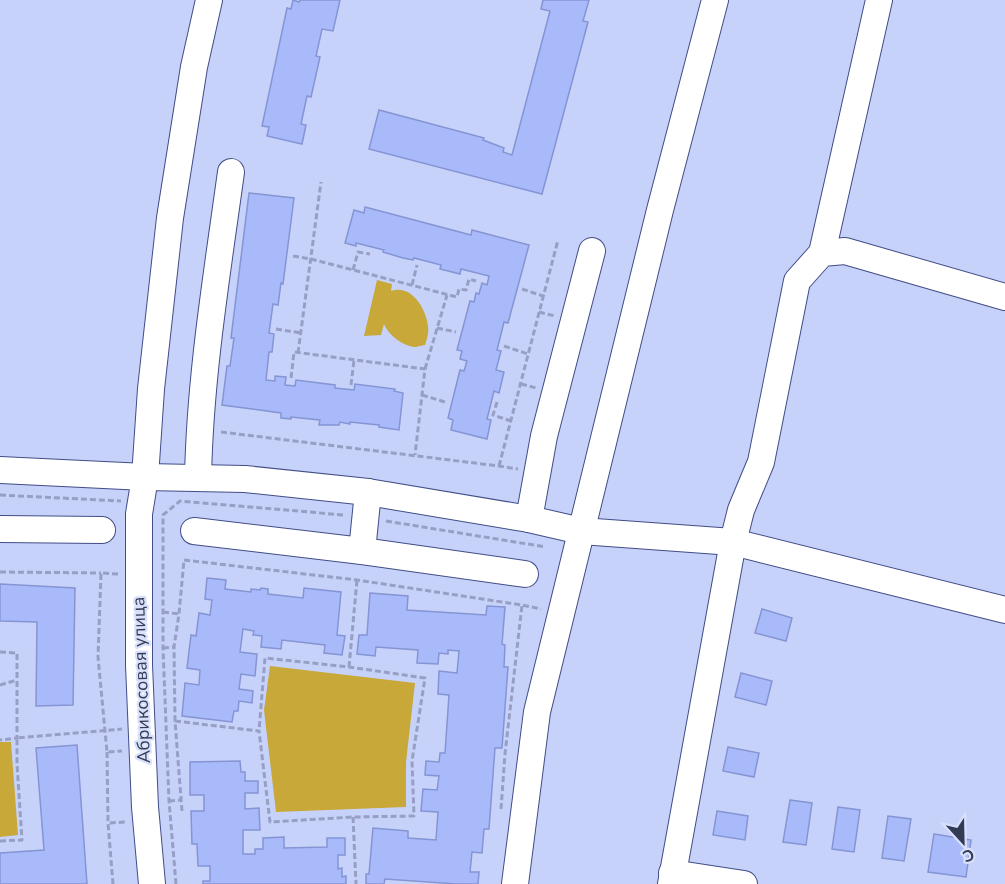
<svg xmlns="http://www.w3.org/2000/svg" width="1005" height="884" viewBox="0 0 1005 884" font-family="'Nunito Sans',sans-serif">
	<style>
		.green { fill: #c7a839 }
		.building { fill: #a9bafb; stroke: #8594d3; stroke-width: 1.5 }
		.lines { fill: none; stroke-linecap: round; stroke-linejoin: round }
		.minor-casing { stroke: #414d86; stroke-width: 28 }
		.path { stroke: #97a0c4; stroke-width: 3; stroke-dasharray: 6 3; stroke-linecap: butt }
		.minor { stroke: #fff; stroke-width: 26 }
		.labels { text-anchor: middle; stroke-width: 4.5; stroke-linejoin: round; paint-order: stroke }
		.street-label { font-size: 18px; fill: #333a54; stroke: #d8e0fb }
	</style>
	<rect width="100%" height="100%" fill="#c7d2fa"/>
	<g class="green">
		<path d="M377,280L392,284L391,291C412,284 426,309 428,326C429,333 427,339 425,345C424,345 416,347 415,347C403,346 388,335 384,324L381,335L364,336Z"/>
		<path d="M270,666L415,683L406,762V807L276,812L264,710Z"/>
		<path d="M0,742H11L18,835L0,837Z"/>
	</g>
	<g class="building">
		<path d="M293,0L299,2L300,0H340L333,31L322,29L316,56L320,57L311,97L307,96L301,124L306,125L302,144L267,136L269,127L262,126L287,8L291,9Z"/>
		<path d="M543,0H589L583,21L588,22L542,194L369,149L379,110L484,138L483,140L504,148L503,152L512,155L550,11L541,9Z"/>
		<path d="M249,193L294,198L283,284L281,283L278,305L273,304L269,333L274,334L272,352H269L266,380L275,381V376L286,377L285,385L295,386L296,380L335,385V388L354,390L355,384L395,389L394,391L403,393L399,430L379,427V425L350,422V424L340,422L339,425H319L320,420L291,417V419L281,418V413L222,405L227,366H230L234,338H231Z"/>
		<path d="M365,207L471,235L472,230L529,245L508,323L504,322L497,350L501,351L496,370L504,372L499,393L494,391L487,419L491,420L487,439L451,430L453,420L448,418L460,370L464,371L467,361L460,359L462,351L457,350L470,301L474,302L476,293L479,294L482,283L487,285L489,276L461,269L460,274L440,269L441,265L414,258L413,260L403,258L383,252L384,250L356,243V246L345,243L354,210L364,213Z"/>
		<path d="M207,578L226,580L225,589L251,592V589L260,590L261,588L268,589V594L303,598L304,588L341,592L337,635L345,636L342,655L324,653L325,645L282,640L281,649L261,647L262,636L253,635L254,631L243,629L240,652L257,654L255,676L241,674L239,689L253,691L252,703L239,701L238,711H234L232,722L182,716L185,683L199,685L200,670L187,668L191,635L196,636L199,613L210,615L212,600L205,599Z"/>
		<path d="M0,584L75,588L73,705L36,706L37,622L0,621Z"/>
		<path d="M370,593L408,596L407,610L486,615L487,606L505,607L502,644L505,645L504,667H508L502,748H495L489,829H484L482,853L472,852L470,872H479L478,884H457L385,879L384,884H366V874H369L373,828L408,831V838L436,840L438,812L421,811L423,789L437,790L439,776L425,775L426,761L439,762L440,753H445L449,695L438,694L439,671L457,673L459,651L448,650V654L439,653L438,664L417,663L418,650L376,647L375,656L357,654L359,635H367Z"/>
		<path d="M762,609L792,618L786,641L755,633Z"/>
		<path d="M741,673L772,681L766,705L735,697Z"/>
		<path d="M77,745L87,884H0V853L44,850L36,748Z"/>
		<path d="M728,747L759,753L754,777L723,771Z"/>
		<path d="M240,761L241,772H245V781H258V793H245V809L259,808L260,830H243V854H255V849H263V838L284,837V848L327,847V838H345V855H338V869L342,868V877L346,876V884H203V881H210V866H198L197,844H192L191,811H204V795H190V762Z"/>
		<path d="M790,800L812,803L806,845L783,842Z"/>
		<path d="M838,807L860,810L854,852L832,849Z"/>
		<path d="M717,811L748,816L745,840L713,835Z"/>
		<path d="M888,816L911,819L904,861L882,858Z"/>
		<path d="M934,834L971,840L966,877L928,872Z"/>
	</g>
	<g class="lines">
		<g class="minor-casing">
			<g id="minor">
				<path d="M822,253L879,0"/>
				<path d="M0,470L145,477L245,479L368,492L529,519L581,531L733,542L741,510L761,462L797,281L822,253L845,251L1005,297"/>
				<path d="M198,478C200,376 217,274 231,172"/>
				<path d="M529,519L544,436L592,251"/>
				<path d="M0,529L102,530"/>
				<path d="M194,531L362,551L525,574"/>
				<path d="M362,551L368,492"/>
				<path d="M672,873L744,884"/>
				<path d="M152,884L145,807L139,665V514L145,477L151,389L170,218L194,67L209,0"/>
				<path d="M515,884L537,712L660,210L715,0"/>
				<path d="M671,884L733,542L1005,610"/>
			</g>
		</g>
		<g class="path">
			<path d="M293,256L311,259L457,297L459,289L466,290L469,279L476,281"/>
			<path d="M353,270L358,252L370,254"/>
			<path d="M412,285L417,265"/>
			<path d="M522,289L543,296"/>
			<path d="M539,312L555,316"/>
			<path d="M437,328L456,332"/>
			<path d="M276,329L301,333"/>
			<path d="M504,346L528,354"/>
			<path d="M298,353L321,182"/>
			<path d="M425,369L447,295"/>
			<path d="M291,378L294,352L425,369L415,455"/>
			<path d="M521,384L536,388"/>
			<path d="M351,385L354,360"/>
			<path d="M422,395L445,402"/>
			<path d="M497,402L493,415L511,421"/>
			<path d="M221,432L499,466L518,469"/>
			<path d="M499,466L558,240"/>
			<path d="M0,495L121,501"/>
			<path d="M386,521L546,547"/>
			<path d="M0,572L101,573"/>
			<path d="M118,574L101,573L98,657L107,752L122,751"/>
			<path d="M163,612L179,614"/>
			<path d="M163,648L174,647"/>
			<path d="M0,652L17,653V738L0,740"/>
			<path d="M349,667L357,580"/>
			<path d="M0,685L17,680"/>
			<path d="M175,721L259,731L270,822L353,817L414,816L412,761L425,678L349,667L265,658L259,731"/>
			<path d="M107,752L108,823"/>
			<path d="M169,801L181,800"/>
			<path d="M501,809L505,754L522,605"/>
			<path d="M182,811L175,721L174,647L179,614L184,560L357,580L522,605L541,609"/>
			<path d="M353,817L356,884"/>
			<path d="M0,841L22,840L17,764V738L122,729"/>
			<path d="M113,884L108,823L127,822"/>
			<path d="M176,884L169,801L163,648V515L180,501L344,515"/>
		</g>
		<use href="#minor" class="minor"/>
	</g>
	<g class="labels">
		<g class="street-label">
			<text transform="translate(141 680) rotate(-92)" y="6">Абрикосовая улица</text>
		</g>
	</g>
	<g transform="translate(963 842) rotate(158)" stroke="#d8e0fb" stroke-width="4.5" paint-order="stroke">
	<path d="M0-4.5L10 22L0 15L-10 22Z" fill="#333a54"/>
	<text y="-9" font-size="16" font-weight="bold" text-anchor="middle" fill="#333a54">С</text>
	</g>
</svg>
